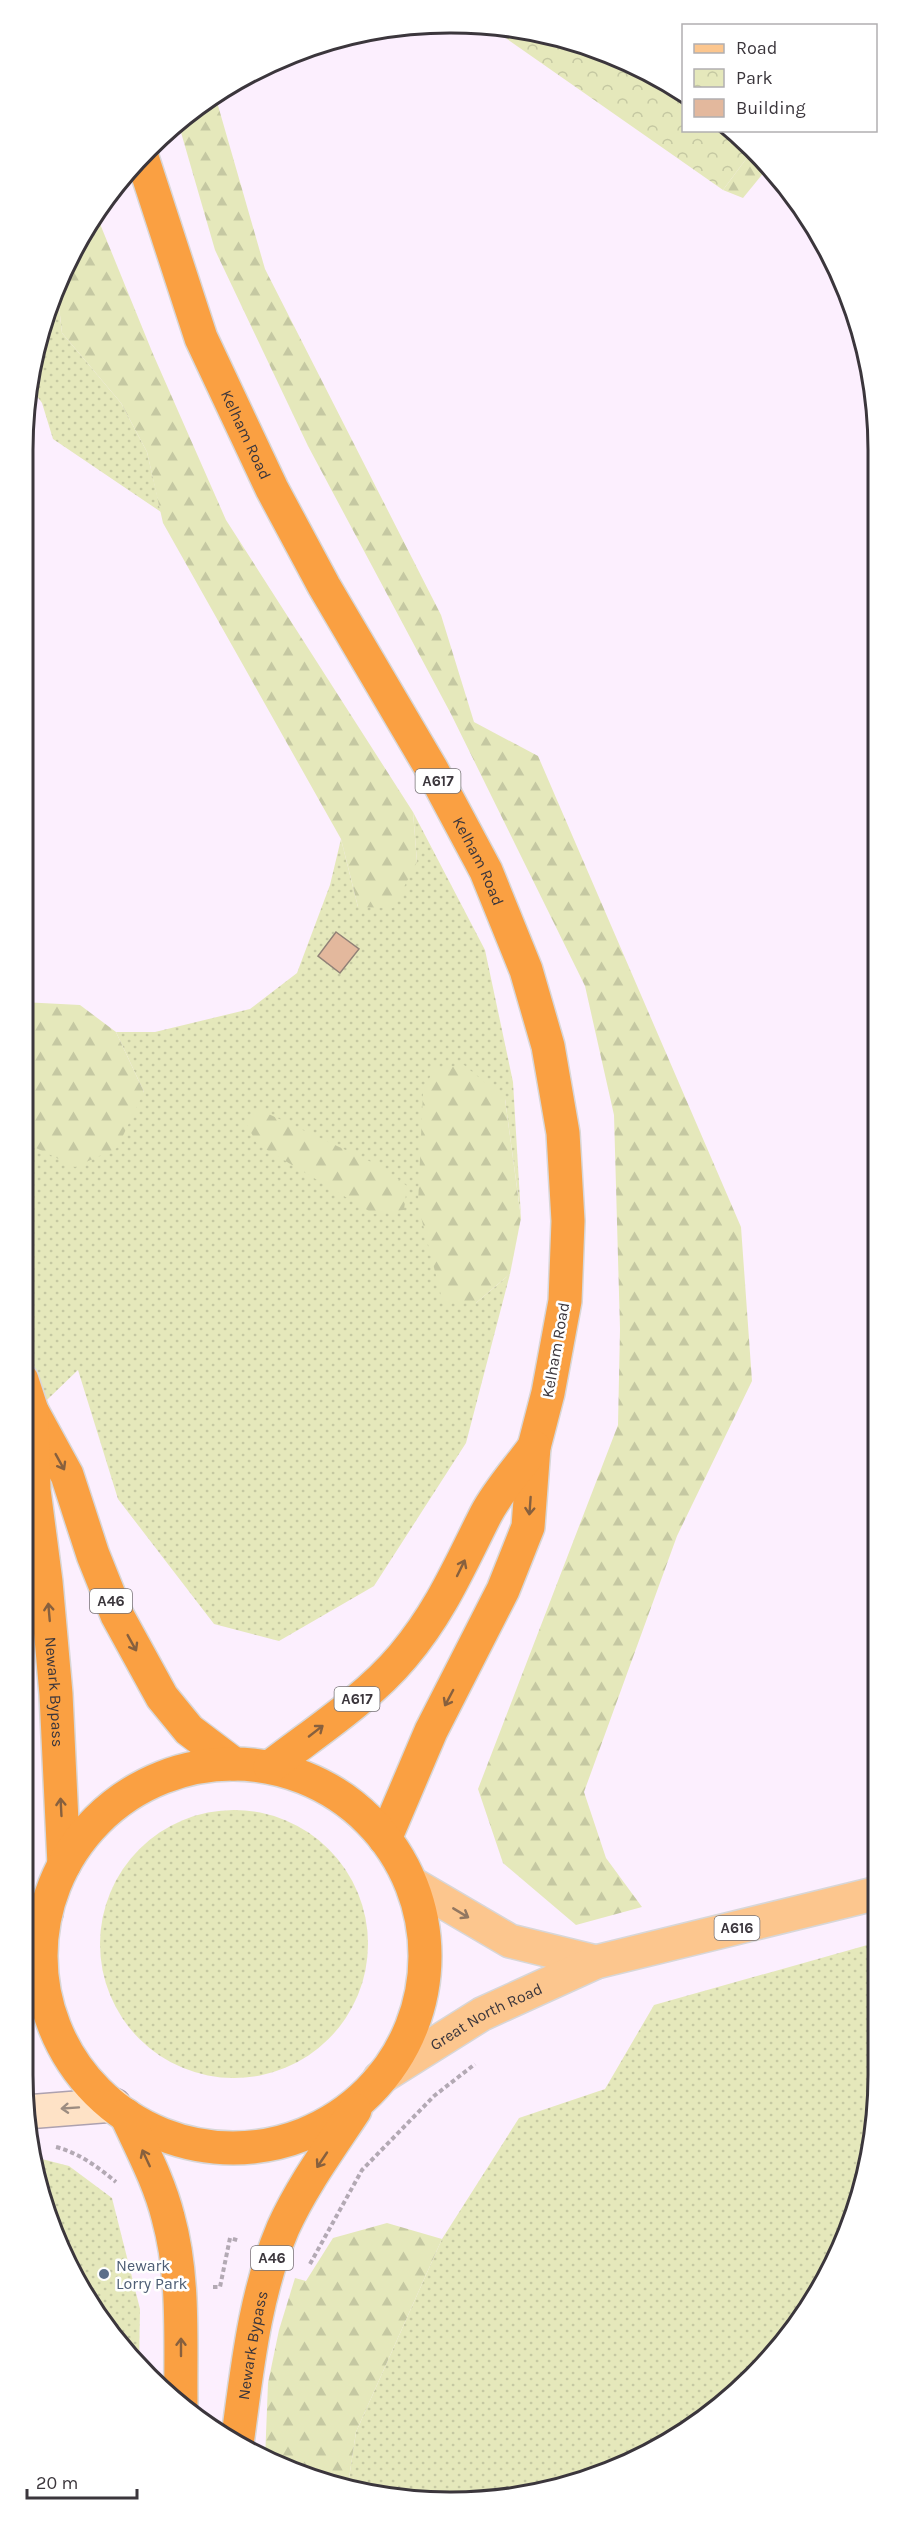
<svg xmlns="http://www.w3.org/2000/svg" width="901" height="2525" viewBox="0 0 901 2525" font-family="Karla,sans-serif">
	<style>
		.grass { fill: url(#grass-dots) }
		.forest { fill: url(#forest-firs) }
		.park { fill: url(#park-crowns) }
		.building { fill: #e3b89d; stroke: #918177; stroke-width: 1.5 }
		.lines { fill: none; stroke-linecap: round; stroke-linejoin: round }
		.secondary-casing { stroke: #ada1af; stroke-width: 36 }
		.primary-casing { stroke: #d8d7d8; stroke-width: 36 }
		.highway-casing { stroke: #d8d7d8; stroke-width: 36 }
		.path { stroke: #b3a9b4; stroke-width: 4; stroke-dasharray: 4.5 3; stroke-linecap: butt }
		.secondary { stroke: #fee2c6; stroke-width: 33 }
		.primary { stroke: #fcc68e; stroke-width: 33 }
		.highway { stroke: #faa042; stroke-width: 33 }
		.oneway { stroke: #87603e }
		.oneway2 { stroke: #927761 }
		.oneway3 { stroke: #9c8c81 }
		.service-dot { fill: #5c6f8a; stroke: #fff; stroke-width: 2 }
		.labels { text-anchor: middle; stroke-width: 5; stroke-linejoin: round; paint-order: stroke }
		.shield { fill: #fff; stroke: #767276; stroke-width: 1.5 }
		.shield-label { font-size: 15px; font-weight: bold; fill: #3b363c }
		.street-label { font-size: 16px; fill: #3b363c; stroke: #fff }
		.service-label { font-size: 16px; fill: #4e5e75; stroke: #fff; text-anchor: start }
		.rim { fill: none; stroke: #3b363c; stroke-width: 3 }
	</style>
	<defs>
		<pattern id="grass-dots" width="8" height="8" patternUnits="userSpaceOnUse" patternTransform="scale(1.5)"><rect width="8" height="8" fill="#e5e8bb"/><path d="M2 2h.1M6 6h.1" fill="none" stroke="#c5c8a2" stroke-width="1.8" stroke-linecap="round"/></pattern>
		<pattern id="forest-firs" width="22" height="20" patternUnits="userSpaceOnUse" patternTransform="scale(1.5)"><rect width="22" height="20" fill="#e5e8bb"/><path d="M5 1l3.5 6h-7zM16 11l3.5 6h-7z" fill="#c5c8a2"/></pattern>
		<pattern id="park-crowns" width="20" height="18" patternUnits="userSpaceOnUse" patternTransform="scale(1.5)"><rect width="20" height="18" fill="#e5e8bb"/><path d="M2 6a3 3 0 1 1 6 0M12 15a3 3 0 1 1 6 0" fill="none" stroke="#c5c8a2"/></pattern>
	</defs>
	<rect width="100%" height="100%" fill="#fceffe"/>
	<g class="grass">
		<path d="M59,308L62,333L121,403L147,452L161,512L53,439L42,403L31,388L37,340L46,317Z"/>
		<path d="M413,812L485,950L513,1082L521,1217L505,1099L476,1303L510,1274L466,1443L374,1586L279,1641L214,1624L118,1499L78,1370L23,1423L22,1123L32,1146L144,1092L116,1032H155L250,1009L297,973L330,885L341,839L358,907L417,862Z"/>
		<path d="M23,1559L32,1731L23,1791L22,1559Z"/>
		<circle cx="234" cy="1944" r="134"/>
		<path d="M878,1942V2074L864,2185L806,2313L753,2377L689,2430L561,2488L479,2502L395,2499L348,2485L356,2432L442,2239L519,2118L605,2089L654,2005Z"/>
		<path d="M30,2156L69,2166L112,2198L140,2309L139,2367L129,2357L55,2238Z"/>
	</g>
	<g class="forest">
		<path d="M215,95L265,269L441,615L474,722L538,756L741,1227L752,1381L677,1536L584,1792L606,1858L642,1907L576,1925L503,1863L478,1789L618,1425L620,1329L614,1115L585,986L451,714L308,446L215,250L178,122Z"/>
		<path d="M752,151L769,166L743,198L723,190Z"/>
		<path d="M96,214L153,354L226,520L413,812L417,862L393,908L358,907L341,839L163,523L147,452L121,403L62,333L57,288L66,262Z"/>
		<path d="M22,1002L80,1005L116,1032L144,1092L117,1148L75,1167L32,1146L23,1123Z"/>
		<path d="M464,1065L505,1099L521,1218L510,1274L476,1303H443L418,1205L423,1092L434,1068Z"/>
		<path d="M260,1110L382,1167L407,1186L404,1210L374,1214L257,1144L246,1123Z"/>
		<path d="M387,2223L442,2239L356,2432L348,2485L265,2460L268,2383L279,2330L295,2278L306,2281L333,2238Z"/>
	</g>
	<path class="park" d="M487,25L561,37L665,80L683,95L684,130L726,131L752,151L723,190Z"/>
	<path class="building" d="M336,932L359,949L340,973L318,956Z"/>
	<g class="lines">
		<g class="secondary-casing">
			<g id="secondary">
				<path d="M22,1952L46,1913"/>
				<path d="M26,2112L114,2105"/>
			</g>
		</g>
		<g class="primary-casing">
			<g id="primary">
				<path d="M411,1883L510,1941L596,1962"/>
				<path id="s1" d="M380,2078L482,2014L596,1962L878,1893"/>
			</g>
		</g>
		<g class="highway-casing">
			<g id="highway">
				<path id="s2" d="M142,157L201,338L272,489L324,586L431,768L486,871L526,970L548,1046L563,1133L568,1221L565,1301L548,1393L534,1447L528,1527L503,1590L431,1731L385,1839"/>
				<path d="M22,1380L32,1411L67,1475L93,1555L117,1615L162,1697L189,1730L234,1764"/>
				<path id="s3" d="M32,1411L34,1490L46,1582L56,1694L64,1865"/>
				<circle cx="233" cy="1956" r="192"/>
				<path d="M270,1767C314,1733 367,1699 403,1656C441,1611 460,1565 486,1514C498,1491 518,1469 534,1447"/>
				<path d="M126,2115C141,2148 159,2181 168,2217C185,2278 180,2344 181,2406"/>
				<path id="s4" d="M237,2444C247,2371 254,2296 283,2228C302,2186 330,2148 355,2110"/>
			</g>
		</g>
		<g class="path">
			<path d="M56,2147C79,2153 98,2167 116,2182"/>
			<path d="M310,2264L362,2170L434,2096L475,2064"/>
			<path d="M213,2287H220L230,2238L240,2241"/>
		</g>
		<use href="#secondary" class="secondary"/>
		<use href="#primary" class="primary"/>
		<use href="#highway" class="highway"/>
	</g>
	<defs><path id="oneway-shaft" d="M-6 0H5M1.5-3L5.5 0L1.5 3" fill="none" stroke-width="1.6" stroke-linecap="round" stroke-linejoin="round" transform="scale(1.5)"/></defs>
	<g class="oneway">
		<use href="#oneway-shaft" transform="translate(60 1462) rotate(61)"/>
		<use href="#oneway-shaft" transform="translate(530 1506) rotate(94)"/>
		<use href="#oneway-shaft" transform="translate(461 1568) rotate(-64)"/>
		<use href="#oneway-shaft" transform="translate(49 1612) rotate(-95)"/>
		<use href="#oneway-shaft" transform="translate(132 1643) rotate(61)"/>
		<use href="#oneway-shaft" transform="translate(449 1698) rotate(118)"/>
		<use href="#oneway-shaft" transform="translate(316 1731) rotate(-38)"/>
		<use href="#oneway-shaft" transform="translate(61 1807) rotate(-93)"/>
		<use href="#oneway-shaft" transform="translate(146 2158) rotate(-115)"/>
		<use href="#oneway-shaft" transform="translate(322 2160) rotate(124)"/>
		<use href="#oneway-shaft" transform="translate(181 2347) rotate(-90)"/>
	</g>
	<use class="oneway2" href="#oneway-shaft" transform="translate(461 1913) rotate(31)"/>
	<use class="oneway3" href="#oneway-shaft" transform="translate(70 2108) rotate(176)"/>
	<circle class="service-dot" cx="104" cy="2274" r="6"/>
	<g class="labels">
		<g class="shield">
			<rect x="415.5" y="769" width="45" height="24" rx="4.5"/>
			<rect x="90" y="1589" width="42" height="24" rx="4.5"/>
			<rect x="334.5" y="1687" width="45" height="24" rx="4.5"/>
			<rect x="714.5" y="1916" width="45" height="24" rx="4.5"/>
			<rect x="251" y="2246" width="42" height="24" rx="4.5"/>
		</g>
		<g class="shield-label">
			<text x="438" y="786">A617</text>
			<text x="111" y="1606">A46</text>
			<text x="357" y="1704">A617</text>
			<text x="737" y="1933">A616</text>
			<text x="272" y="2263">A46</text>
		</g>
		<g class="street-label">
			<text dy="6" stroke="none"><textPath href="#s2" startOffset="297">Kelham Road</textPath></text>
			<text dy="6" stroke="none"><textPath href="#s2" startOffset="783">Kelham Road</textPath></text>
			<text transform="translate(555 1350) rotate(-80)" y="6">Kelham Road</text>
			<text dy="6" stroke="none"><textPath href="#s3" startOffset="282">Newark Bypass</textPath></text>
			<text dy="6" stroke="none"><textPath href="#s1" startOffset="123">Great North Road</textPath></text>
			<text dy="6" stroke="none"><textPath href="#s4" startOffset="100">Newark Bypass</textPath></text>
		</g>
		<g class="service-label">
			<text x="116" y="2271">Newark<tspan x="116" dy="18">Lorry Park</tspan></text>
		</g>
	</g>
	<path d="M0 0H901V2525H0ZM450 33H451A417 417 0 0 1 868 450V2075A417 417 0 0 1 451 2492H450A417 417 0 0 1 33 2075V450A417 417 0 0 1 450 33Z" fill="#fff" fill-rule="evenodd"/>
	<path class="rim" d="M450 33H451A417 417 0 0 1 868 450V2075A417 417 0 0 1 451 2492H450A417 417 0 0 1 33 2075V450A417 417 0 0 1 450 33Z"/>
	<rect x="682" y="24" width="195" height="108" fill="#ffffff" stroke="#b1afb1" stroke-width="1.5"/>
	<rect x="694" y="44" width="30" height="9" fill="#fcc68e" stroke="#b1afb1" stroke-width="1.5"/>
	<text x="736" y="54" font-size="18" fill="#3b363c">Road</text>
	<rect x="694" y="69" width="30" height="18" fill="url(#park-crowns)" stroke="#b1afb1" stroke-width="1.5"/>
	<text x="736" y="84" font-size="18" fill="#3b363c">Park</text>
	<rect x="694" y="99" width="30" height="18" fill="#e3b89d" stroke="#b1afb1" stroke-width="1.5"/>
	<text x="736" y="114" font-size="18" fill="#3b363c">Building</text>
	<path d="M27 2489v9h110v-9" fill="none" stroke="#3b363c" stroke-width="3"/>
	<text x="36" y="2489" font-size="18" fill="#3b363c" stroke="#ffffff" stroke-width="4.5" paint-order="stroke">20 m</text>
</svg>
